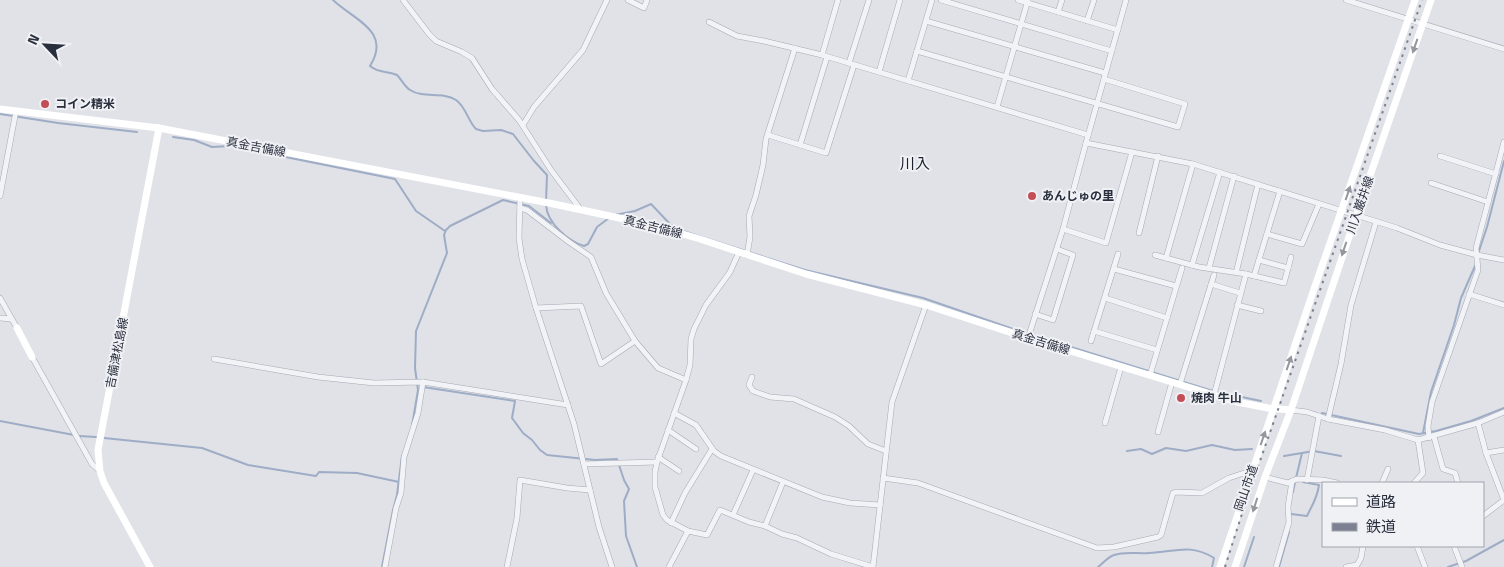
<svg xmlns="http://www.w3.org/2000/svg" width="1504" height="567" viewBox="0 0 1504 567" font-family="'Titillium Web','Noto Sans JP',sans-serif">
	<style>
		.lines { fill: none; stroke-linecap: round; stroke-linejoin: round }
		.stream { stroke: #9eadc5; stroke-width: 2 }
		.street-casing { stroke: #a6a9b2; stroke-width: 6 }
		.street { stroke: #f2f3f6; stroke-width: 5 }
		.secondary { stroke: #fff; stroke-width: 7 }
		.rail { stroke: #7b8190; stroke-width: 2; stroke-dasharray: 2.5 5; stroke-linecap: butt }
		.oneway { fill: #94979e }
		.poi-dot { fill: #c34f55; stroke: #eff1f5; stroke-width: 2 }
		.labels { text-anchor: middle; stroke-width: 4; stroke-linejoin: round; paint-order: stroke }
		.poi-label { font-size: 12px; font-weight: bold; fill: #2a2f3e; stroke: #eff1f5; text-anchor: start }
		.street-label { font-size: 12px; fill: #2a2f3e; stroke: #eff1f5 }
		.quarter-label { font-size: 15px; fill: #1c212f; stroke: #eff1f5 }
	</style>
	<rect width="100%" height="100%" fill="#e0e2e8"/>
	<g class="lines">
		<g class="stream">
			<path d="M333,0C354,20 392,31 370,66C380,74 386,70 397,75C402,80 404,86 410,90C424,99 442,91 456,100C466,107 468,121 476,129L483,131L501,130L513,134L534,161L547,175L546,201"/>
			<path d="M0,114L58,123L137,132"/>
			<path d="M173,137L194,140L212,147L231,146L395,179L416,211L445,231"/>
			<path d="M546,205C547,223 568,241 584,246L588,244L597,227L609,218"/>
			<path d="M615,215L635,211L651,204L670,224L677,229L805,270L923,298L1016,330L1213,391L1261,401"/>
			<path d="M1479,251L1487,227L1504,161"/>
			<path d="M423,387L515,401L512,418L523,433L532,440L540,450L547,455L595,460L617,459L624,480L629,489L624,501L626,536L637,567"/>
			<path d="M1322,413L1419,434L1436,431L1471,421L1504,408"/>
			<path d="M0,421L74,435"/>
			<path d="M412,426L418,390L415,368L416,331L447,253L444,235L446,230L450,226L503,200L529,206L551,223"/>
			<path d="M1423,433L1431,392L1454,325L1461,298L1475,266"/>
			<path d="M79,436L96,437"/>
			<path d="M104,438L202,448L248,465L316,476L319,472L357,473L399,482"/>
			<path d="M1127,451L1141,449L1152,454L1166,448L1186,451L1212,445L1235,450L1252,449"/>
			<path d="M1284,456L1314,451L1341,456"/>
			<path d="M1296,478L1302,453"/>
			<path d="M1293,492L1295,482"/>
			<path d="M1291,514L1307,516C1313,503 1317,499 1319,485L1303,482"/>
			<path d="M382,567L393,510L397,495L402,456"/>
			<path d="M1098,567C1103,563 1108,557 1114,555C1125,551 1138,554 1149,553C1175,552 1190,543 1214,558L1212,567"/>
			<path d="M1244,567L1254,537"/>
			<path d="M1279,567L1289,532"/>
			<path d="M1448,567L1466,561L1504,540"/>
		</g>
		<g class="street-casing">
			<g id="street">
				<path d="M403,0L429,34L436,41L462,52L472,58L492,89L519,120L551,170L581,210"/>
				<path d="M628,0L644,8L647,0"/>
				<path d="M838,0L822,55L1088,135"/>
				<path d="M941,0L1112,51"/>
				<path d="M1018,0L1118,30"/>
				<path d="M1346,0L1504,49"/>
				<path d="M1058,12L1062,0"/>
				<path d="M926,21L1105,73"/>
				<path d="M1087,21L1094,0"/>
				<path d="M709,22L737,36L764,41L822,55"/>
				<path d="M917,51L1178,127L1185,104L1104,79"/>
				<path d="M849,63L869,0"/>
				<path d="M879,72L900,0"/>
				<path d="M908,81L932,0"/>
				<path d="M997,107L1028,0"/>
				<path d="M523,125L534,107L583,50L607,0"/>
				<path d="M768,135L826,153L854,65"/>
				<path d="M1086,143L1193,164L1397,228L1440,245L1477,255L1504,260"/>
				<path d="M800,145L827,57"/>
				<path d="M1440,156L1496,174"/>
				<path d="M1431,183L1488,202"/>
				<path d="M0,196L16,111"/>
				<path d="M520,198L519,238L522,259L536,308L574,424L599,527L612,567"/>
				<path d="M520,208L527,210L569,242L591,257L606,293L635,341L658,368L686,380"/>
				<path d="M1063,229L1106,243L1132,152"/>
				<path d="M1139,233L1158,156"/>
				<path d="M1267,234L1302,244L1319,204"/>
				<path d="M739,252L730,272L706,305L694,329L691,339L690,365L686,380L657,462L655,472V487L663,515L667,520L688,531L707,535L720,510L749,522L765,526L782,534L797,538L831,554L873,567L892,402L926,305"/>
				<path d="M747,255L750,237L749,216L756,195L763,165L766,139L795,48"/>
				<path d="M1155,255L1199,267L1246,274L1284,283L1291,257"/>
				<path d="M1166,258L1193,164"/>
				<path d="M1259,260L1288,268"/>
				<path d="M1192,265L1220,172"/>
				<path d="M1209,268L1234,176"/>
				<path d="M1114,269L1176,286"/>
				<path d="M1236,273L1258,184"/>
				<path d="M1254,276L1280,191"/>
				<path d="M1211,284L1240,293"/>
				<path d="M1469,294L1504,305"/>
				<path d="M0,298L17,328"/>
				<path d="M1105,298L1167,318"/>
				<path d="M1237,305L1261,311"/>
				<path d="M536,308L581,306L601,364L635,341"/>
				<path d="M1035,314L1053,320L1073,255L1057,249"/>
				<path d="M0,318L11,319"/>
				<path d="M1094,331L1157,350"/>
				<path d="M1028,338L1063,229L1086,143L1126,0"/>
				<path d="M1091,341L1118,254"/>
				<path d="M32,357L92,464L100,471"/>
				<path d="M214,359L318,377L374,383L423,382L568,405"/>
				<path d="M1150,375L1182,268"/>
				<path d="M752,377L749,385L753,391L770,397L794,399L835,417L849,426L868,444L886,451"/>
				<path d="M1180,384L1214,275"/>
				<path d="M1214,395L1246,274"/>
				<path d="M1291,410L1307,412L1328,419L1385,430L1418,440L1478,423L1504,412"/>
				<path d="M674,413L696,425L714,451L721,456L822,497L850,503L880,505"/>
				<path d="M1328,419L1341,364L1351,305L1376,222"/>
				<path d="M1105,423L1121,367"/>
				<path d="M1478,423L1486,453L1504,500L1483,516"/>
				<path d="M668,430L696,449"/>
				<path d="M1158,432L1172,382"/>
				<path d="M1434,437L1443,469L1455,473L1458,483"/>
				<path d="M1429,438L1428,426L1432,402L1478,270L1476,248L1504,142"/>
				<path d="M1486,453L1504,450"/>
				<path d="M658,457L679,471"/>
				<path d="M584,464L657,462"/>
				<path d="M1265,477L1288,483L1297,479L1323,480L1337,483"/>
				<path d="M883,478L918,483L1097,548L1114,547L1158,537L1161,535L1173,493L1176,492L1202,493L1229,478L1244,473L1251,474"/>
				<path d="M1307,480L1319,416"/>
				<path d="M1382,483L1388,469"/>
				<path d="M1414,483L1423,473L1418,440"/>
				<path d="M733,515L753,470"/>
				<path d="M671,523L685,493L712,449"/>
				<path d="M765,526L783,482"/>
				<path d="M1417,546L1425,567"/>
				<path d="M1454,546L1462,567"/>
				<path d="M385,567L396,508L401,493L404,457L418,413L423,382"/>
				<path d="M507,567L517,518L520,480L567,488L590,490"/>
				<path d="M669,567L688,531"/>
				<path d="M1276,567L1289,522L1288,507L1292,481"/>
				<path d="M1346,567L1357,565L1361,558L1363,546"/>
			</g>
		</g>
		<use href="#street" class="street"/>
		<g class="secondary">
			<path d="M0,109L159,128L549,203L652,225L700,239L806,274L926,305L1028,338L1237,402L1268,408L1291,410"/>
			<path d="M17,328L32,357"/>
			<path d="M150,567L104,483L100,471L98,450L159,128"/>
			<path d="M1220,567L1314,289L1415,0"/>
			<path d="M1235,567L1265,477L1291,410L1356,216L1431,0"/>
		</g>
		<path class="rail" d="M1225,567L1248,495L1422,0"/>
	</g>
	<defs><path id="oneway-solid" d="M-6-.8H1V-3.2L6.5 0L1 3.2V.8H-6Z" transform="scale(1.25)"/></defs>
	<g class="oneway">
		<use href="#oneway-solid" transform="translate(1415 46) rotate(109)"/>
		<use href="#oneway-solid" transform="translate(1348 193) rotate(-71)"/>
		<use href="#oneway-solid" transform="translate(1344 249) rotate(109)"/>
		<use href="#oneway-solid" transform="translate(1289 363) rotate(-71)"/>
		<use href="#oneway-solid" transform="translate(1263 438) rotate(-71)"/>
		<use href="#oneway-solid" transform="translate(1255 505) rotate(108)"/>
	</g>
	<g class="poi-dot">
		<circle cx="45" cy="104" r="5"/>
		<circle cx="1032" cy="196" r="5"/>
		<circle cx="1181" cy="398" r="5"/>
	</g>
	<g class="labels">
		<g class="poi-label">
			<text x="55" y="108">コイン精米</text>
			<text x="1042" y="200">あんじゅの里</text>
			<text x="1191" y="402">焼肉 牛山</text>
		</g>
		<g class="street-label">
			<text transform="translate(256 147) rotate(11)" y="4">真金吉備線</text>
			<text transform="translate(1360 205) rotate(-71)" y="4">川入巌井線</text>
			<text transform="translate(653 227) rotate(14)" y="4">真金吉備線</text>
			<text transform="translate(1041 342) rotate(17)" y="4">真金吉備線</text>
			<text transform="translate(117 353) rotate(-79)" y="4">吉備津松島線</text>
			<text transform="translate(1246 488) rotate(-71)" y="4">岡山市道</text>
		</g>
		<g class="quarter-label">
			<text x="915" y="169">川入</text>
		</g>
	</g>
	<rect x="1322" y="482" width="162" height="65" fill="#eff1f5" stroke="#a0a3ac"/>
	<rect x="1332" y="498" width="25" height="8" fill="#ffffff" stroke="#a0a3ac"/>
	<text x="1366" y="507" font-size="15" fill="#2a2f3e">道路</text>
	<rect x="1332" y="523" width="25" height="8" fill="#7b8190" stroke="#a0a3ac"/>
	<text x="1366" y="532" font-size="15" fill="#2a2f3e">鉄道</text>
	<g transform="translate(45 45) rotate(295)" stroke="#eff1f5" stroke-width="4" paint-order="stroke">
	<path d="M0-4L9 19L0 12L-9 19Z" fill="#2a2f3e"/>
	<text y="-8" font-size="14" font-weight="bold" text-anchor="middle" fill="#2a2f3e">N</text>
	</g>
</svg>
